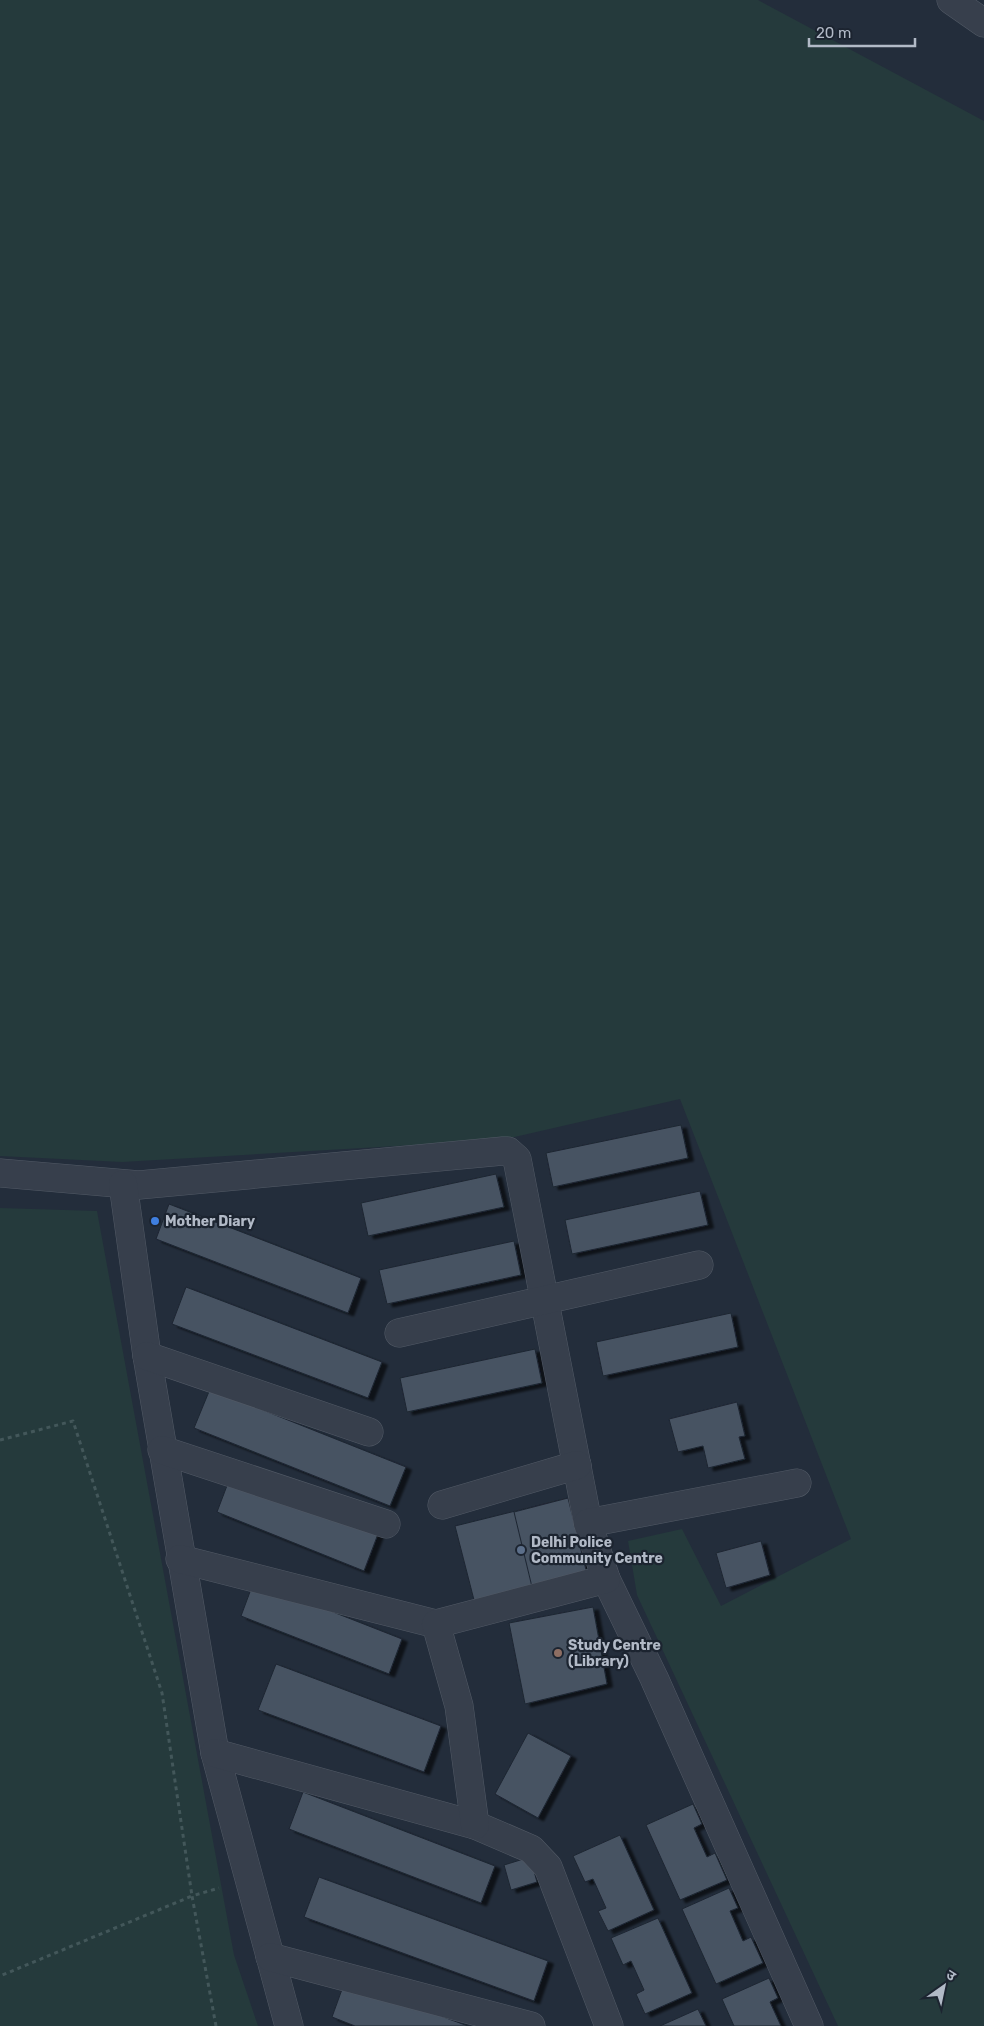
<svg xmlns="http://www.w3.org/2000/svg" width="984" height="2026" viewBox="0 0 984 2026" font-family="Rubik,'Noto Sans Devanagari',sans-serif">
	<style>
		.green { fill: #253a3c }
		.building { fill: #465262; stroke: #1e2632; filter: url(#shadow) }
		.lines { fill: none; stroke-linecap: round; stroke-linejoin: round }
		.minor-casing { stroke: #525a66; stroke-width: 29 }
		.path { stroke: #43575a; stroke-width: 3; stroke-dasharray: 4 4; stroke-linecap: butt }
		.minor { stroke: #373f4c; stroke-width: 28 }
		.shop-dot { fill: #3f7fe0; stroke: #1c2430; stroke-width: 2 }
		.service-dot { fill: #5c6f8a; stroke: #1c2430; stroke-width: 2 }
		.education-dot { fill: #8d6e63; stroke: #1c2430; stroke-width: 2 }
		.labels { text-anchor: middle; stroke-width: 4.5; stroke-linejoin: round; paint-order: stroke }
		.poi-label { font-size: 14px; font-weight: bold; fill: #b2bac7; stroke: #1c2430; text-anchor: start }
	</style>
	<defs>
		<filter id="shadow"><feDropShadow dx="5.5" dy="3" stdDeviation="1" flood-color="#0009"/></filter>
	</defs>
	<rect width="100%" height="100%" fill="#232d3b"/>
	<g class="green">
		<path d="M0,0H758L984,121V2026H838L637,1595L628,1541L682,1529L721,1606L851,1539L680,1099L501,1140L122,1162L0,1156Z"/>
		<path d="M0,1208L97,1211L234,1955L258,2026H0Z"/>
	</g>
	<g class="building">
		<path d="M681,1125L688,1158L553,1187L546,1153Z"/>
		<path d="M496,1174L504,1207L368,1236L361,1203Z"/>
		<path d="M700,1191L708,1225L572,1254L565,1220Z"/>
		<path d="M169,1204L361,1278L348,1313L156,1239Z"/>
		<path d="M514,1241L521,1275L387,1304L379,1270Z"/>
		<path d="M186,1287L382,1362L368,1398L172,1324Z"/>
		<path d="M731,1313L738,1347L603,1376L596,1342Z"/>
		<path d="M535,1349L542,1383L407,1412L400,1378Z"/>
		<path d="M210,1389L406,1467L390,1506L194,1428Z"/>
		<path d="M737,1402L745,1436L739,1437L745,1459L708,1468L703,1446L678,1452L669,1419Z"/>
		<path d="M231,1475L378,1534L364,1571L217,1512Z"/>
		<path d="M568,1498L587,1574L474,1600L455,1526Z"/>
		<path d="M568,1498L587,1574L532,1587L514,1512Z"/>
		<path d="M761,1541L770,1575L726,1588L716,1553Z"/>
		<path d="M254,1581L402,1639L389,1674L241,1616Z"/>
		<path d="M593,1607L607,1684L525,1704L509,1623Z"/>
		<path d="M276,1664L441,1726L424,1772L258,1710Z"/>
		<path d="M528,1733L571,1756L538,1818L495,1794Z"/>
		<path d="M303,1792L495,1866L481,1903L289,1829Z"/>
		<path d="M693,1804L702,1824L694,1828L707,1857L715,1853L727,1880L680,1900L646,1825Z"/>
		<path d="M620,1835L654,1910L608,1931L598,1911L606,1908L593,1879L585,1882L573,1856Z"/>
		<path d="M530,1857L537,1882L511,1890L504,1865Z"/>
		<path d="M319,1877L548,1961L534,2001L304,1917Z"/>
		<path d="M729,1888L738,1908L730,1911L743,1941L751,1937L763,1963L716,1984L682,1909Z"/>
		<path d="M658,1918L692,1993L645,2014L636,1994L644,1990L631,1961L623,1965L611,1938Z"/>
		<path d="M769,1978L778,1998L770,2002L781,2026H734L722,1999Z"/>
		<path d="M345,1981L468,2026H355L332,2017Z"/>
		<path d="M698,2009L706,2026H660Z"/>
	</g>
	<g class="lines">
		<g class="minor-casing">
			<g id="minor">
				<path d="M951,0L984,23"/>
				<path d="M0,1173L139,1185L503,1151H508L517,1159L588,1523L606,1579L654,1678L809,2026"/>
				<path d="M123,1184L147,1356L215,1753L289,2026"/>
				<path d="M399,1333L699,1265"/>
				<path d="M147,1356L369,1432"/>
				<path d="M162,1450L386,1524"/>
				<path d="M442,1505L577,1465"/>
				<path d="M588,1523L797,1483"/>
				<path d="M180,1559L436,1624"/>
				<path d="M215,1753L475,1825L531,1849L548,1867L609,2026"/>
				<path d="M475,1825L459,1706L436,1624L606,1579"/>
				<path d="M270,1957L531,2026"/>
			</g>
		</g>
		<g class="path">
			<path d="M0,1440L73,1421L162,1693L192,1896L0,1976"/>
			<path d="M216,2026L192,1896L219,1888"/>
		</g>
		<use href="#minor" class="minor"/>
	</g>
	<circle class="shop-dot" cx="155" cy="1221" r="5"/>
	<circle class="service-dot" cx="521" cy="1550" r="5"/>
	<circle class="education-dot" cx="558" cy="1653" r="5"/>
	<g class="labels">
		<g class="poi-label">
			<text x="165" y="1226">Mother Diary</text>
			<text x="531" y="1547">Delhi Police<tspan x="531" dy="16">Community Centre</tspan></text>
			<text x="568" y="1650">Study Centre<tspan x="568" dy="16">(Library)</tspan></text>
		</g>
	</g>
	<g transform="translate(944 1986) rotate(33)" stroke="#1c2430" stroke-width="4" paint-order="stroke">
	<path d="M0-4L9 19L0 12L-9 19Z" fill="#b2bac7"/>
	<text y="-8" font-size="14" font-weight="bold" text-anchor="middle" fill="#b2bac7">उ</text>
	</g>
	<path d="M809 38v8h106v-8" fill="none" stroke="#b2bac7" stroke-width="2.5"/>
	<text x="816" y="38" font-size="15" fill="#b2bac7" stroke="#1c2430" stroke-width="4" paint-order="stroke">20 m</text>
</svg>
